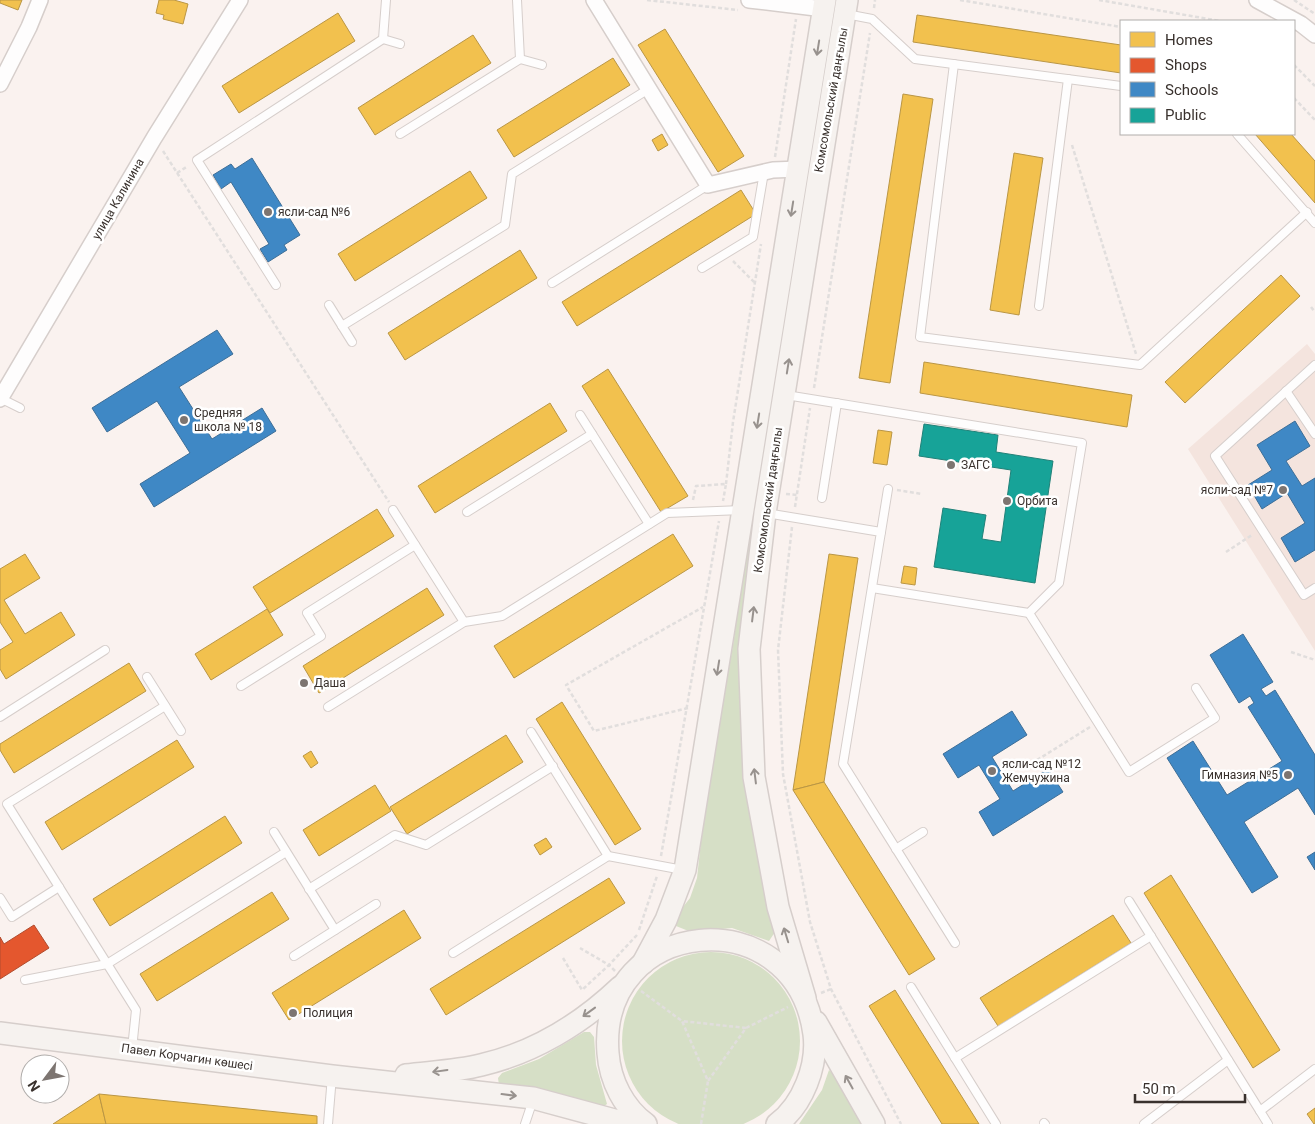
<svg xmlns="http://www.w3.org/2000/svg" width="1315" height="1124" viewBox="0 0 1315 1124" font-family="Roboto,sans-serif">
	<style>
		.built { fill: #f4e4de }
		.green { fill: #d6dfc6 }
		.homes { fill: #f2c14e; stroke: #ba9644 }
		.shops { fill: #e4572e; stroke: #b14c2e }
		.schools { fill: #3f88c5; stroke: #3d6e97 }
		.public { fill: #17a398; stroke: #218178 }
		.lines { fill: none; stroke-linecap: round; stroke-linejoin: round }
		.lane-casing { stroke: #d6cecb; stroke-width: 10 }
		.street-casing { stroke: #d6cecb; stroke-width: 18 }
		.secondary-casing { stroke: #d6cecb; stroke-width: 24 }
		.path { stroke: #e1dedd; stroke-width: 2.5; stroke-dasharray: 4 2.5; stroke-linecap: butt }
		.lane { stroke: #fefdfd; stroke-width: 8 }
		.street { stroke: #fefdfd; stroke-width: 15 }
		.secondary { stroke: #f6f2ef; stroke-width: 21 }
		.oneway { stroke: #98928e }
		.poi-dot { fill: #7d7571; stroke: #fff; stroke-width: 2 }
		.labels { text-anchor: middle; stroke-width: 5; stroke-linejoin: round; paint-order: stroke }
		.street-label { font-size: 12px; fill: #39312d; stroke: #fff }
		.poi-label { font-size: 12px; fill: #39312d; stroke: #fff; text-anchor: start }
	</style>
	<rect width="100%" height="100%" fill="#faf2ef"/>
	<path class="built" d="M1307,344L1315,354V651L1188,449Z"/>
	<g class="green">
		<path d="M755,497L762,499L745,611L777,929L769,941L732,928L691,932L676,926V916L690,898L697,878L704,813L733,645Z"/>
		<circle cx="711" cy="1041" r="89"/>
		<path d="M584,1032H590L594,1037L596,1065L607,1104L600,1109L499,1085L498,1078L502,1073L539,1059Z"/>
		<path d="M829,1070L836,1076L862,1124H799L822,1090Z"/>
	</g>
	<g class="homes">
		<path d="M0,0H22L18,10L0,3Z"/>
		<path d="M159,0H174L188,4L183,24L163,19L164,15L156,13Z"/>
		<path d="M338,13L355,41L239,113L222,86Z"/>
		<path d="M917,15L1121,45V73L913,42Z"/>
		<path d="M665,29L744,156L718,172L638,45Z"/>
		<path d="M473,35L491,63L375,135L358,108Z"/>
		<path d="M613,58L630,85L514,157L497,130Z"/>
		<path d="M903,94L933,99L890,383L859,378Z"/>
		<path d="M662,134L668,145L658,151L652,140Z"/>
		<path d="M1255,134H1291L1315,161V203Z"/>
		<path d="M1014,153L1043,158L1019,315L990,310Z"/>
		<path d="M470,171L487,198L355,281L338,254Z"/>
		<path d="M741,190L756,214L577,326L562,302Z"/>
		<path d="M520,250L537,278L405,360L388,333Z"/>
		<path d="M1281,275L1300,296L1185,403L1165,382Z"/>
		<path d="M924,362L1132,395L1127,427L920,393Z"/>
		<path d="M608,369L688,496L661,512L582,386Z"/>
		<path d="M550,403L567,431L435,513L418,486Z"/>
		<path d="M878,430L892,432L887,465L873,463Z"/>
		<path d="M377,509L394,536L270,613L253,587Z"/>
		<path d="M673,534L693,566L514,678L494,646Z"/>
		<path d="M25,554L40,578L4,600L25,634L61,612L75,635L6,679L0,669V650L13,642L0,622V569Z"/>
		<path d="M829,554L858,558L824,782L793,790Z"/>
		<path d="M904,566L917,568L915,585L901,583Z"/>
		<path d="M427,588L444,615L319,693L303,666Z"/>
		<path d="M267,609L283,635L211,680L195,654Z"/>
		<path d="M129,663L146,691L14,773L0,750V744Z"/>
		<path d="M562,702L641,829L615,845L536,719Z"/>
		<path d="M506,735L523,762L407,834L390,807Z"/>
		<path d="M177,740L194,767L62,850L45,822Z"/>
		<path d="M311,751L318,763L311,768L303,756Z"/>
		<path d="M824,782L935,959L909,975L793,790Z"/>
		<path d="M375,785L391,811L319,856L303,830Z"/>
		<path d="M225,816L242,843L110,926L93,899Z"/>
		<path d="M546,838L552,847L540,855L534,845Z"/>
		<path d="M1171,875L1280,1050L1253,1068L1144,893Z"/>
		<path d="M609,878L625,903L446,1015L430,989Z"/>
		<path d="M272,892L289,919L157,1001L140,974Z"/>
		<path d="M404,910L421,938L289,1020L272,993Z"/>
		<path d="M1113,915L1131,943L998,1026L980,998Z"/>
		<path d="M895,990L979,1124H942L869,1006Z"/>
		<path d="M99,1094L106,1124H53Z"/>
		<path d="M99,1094L317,1116V1124H106Z"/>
		<path d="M1315,1108V1124H1314L1307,1114Z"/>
	</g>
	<path class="shops" d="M34,925L49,948L0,979V937L4,944Z"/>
	<g class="schools">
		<path d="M252,158L300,235L284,245L287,250L268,262L260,249L269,244L231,182L221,189L213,175L231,164L235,169Z"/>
		<path d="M217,330L233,354L179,387L212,439L262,408L276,431L154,507L140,484L190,453L157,401L107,432L92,408Z"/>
		<path d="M1295,421L1310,446L1286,461L1302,486L1315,478V550L1295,562L1281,538L1305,523L1287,493L1262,509L1248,485L1272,470L1257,445Z"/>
		<path d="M1243,634L1273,682L1261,689L1266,696L1275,690L1315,755V815L1298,788L1244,822L1278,877L1252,893L1167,758L1193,741L1227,795L1282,761L1248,707L1254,703L1250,696L1239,703L1210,655Z"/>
		<path d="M1012,711L1027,735L992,757L1013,791L1048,769L1063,792L993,836L979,812L1000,799L979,765L958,778L943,754Z"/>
		<path d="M1315,852V870L1307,857Z"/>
	</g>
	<path class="public" d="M924,424L998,435L996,452L1053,461L1035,583L934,567L943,508L986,515L982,539L1001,542L1011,470L919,456Z"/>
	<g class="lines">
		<g class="lane-casing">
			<g id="lane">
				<path d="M846,14L872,19L915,59L1121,86"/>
				<path d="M383,39L400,44"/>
				<path d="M520,59L542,65"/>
				<path d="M954,64L920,337L1140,365L1307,212"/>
				<path d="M400,134L520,59L517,0"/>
				<path d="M1237,134L1315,223"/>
				<path d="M702,268L753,237L764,172"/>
				<path d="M552,283L708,185"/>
				<path d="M276,285L197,160L383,39L386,0"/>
				<path d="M329,305L352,342"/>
				<path d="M1039,306L1068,79"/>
				<path d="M342,326L505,225L512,174L647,90"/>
				<path d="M1315,365L1215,456L1304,595L1315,588"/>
				<path d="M1286,391L1315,434"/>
				<path d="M786,395L1082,443L1059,583L1029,613L872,588"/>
				<path d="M0,398L20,408"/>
				<path d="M580,415L649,524"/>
				<path d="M822,498L837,403"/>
				<path d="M393,510L464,622"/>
				<path d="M467,512L592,434"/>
				<path d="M766,513L881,532L843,764L955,943"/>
				<path d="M881,532L888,489"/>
				<path d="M1029,613L1129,772L1215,718L1196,688"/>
				<path d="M147,677L181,731"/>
				<path d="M241,686L321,636L307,613L415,545"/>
				<path d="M328,707L464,622L502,616L667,513L742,510"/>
				<path d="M0,717L105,650"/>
				<path d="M274,832L335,930"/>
				<path d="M896,849L923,832"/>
				<path d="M608,856L683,870"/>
				<path d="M309,889L395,835L426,845L553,766"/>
				<path d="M0,898L12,917L59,887"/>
				<path d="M1129,901L1260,1111"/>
				<path d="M453,953L608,856L531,732"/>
				<path d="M294,956L376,904"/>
				<path d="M25,980L107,964L286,852"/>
				<path d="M911,987L996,1124"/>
				<path d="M132,1049L136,1010L7,804L165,706"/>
				<path d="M955,1058L1151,936"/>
				<path d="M1044,1123L1045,1124"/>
				<path d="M328,1124L332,1076"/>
				<path d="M525,1124L533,1100"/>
				<path d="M1144,1124L1228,1060"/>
				<path d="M1268,1124L1260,1111L1315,1069"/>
			</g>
		</g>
		<g class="street-casing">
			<g id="street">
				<path d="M594,0L708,185L773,170L799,169"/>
				<path d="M749,0L824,9"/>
				<path d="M1257,0L1301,24L1315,35"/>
				<path d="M0,84L29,27L40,0"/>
				<path d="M0,399L154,138L240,0"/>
			</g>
		</g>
		<g class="secondary-casing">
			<g id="secondary">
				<path d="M643,963L666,920L685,870L825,0"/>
				<path d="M805,998L778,907L754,777L749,649L765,513L847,0"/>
				<path d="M816,1022L874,1124"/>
				<path d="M0,1033L332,1076L533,1098L629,1124"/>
				<path d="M406,1075C430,1072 457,1071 481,1065C533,1053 581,1024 620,987"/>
				<path d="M646,1124C624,1108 610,1081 608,1053C597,916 795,896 814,1034C818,1065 803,1105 777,1124"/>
			</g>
		</g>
		<g class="path">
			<path d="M647,0L738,10"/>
			<path d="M960,0L1121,27"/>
			<path d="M1099,0L1220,21"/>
			<path d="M1294,0L1315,14"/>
			<path d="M874,8L875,0"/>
			<path d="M1294,65L1315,86"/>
			<path d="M1294,98L1315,120"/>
			<path d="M1072,145L1136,354"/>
			<path d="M163,151L389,502"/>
			<path d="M775,157L796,19"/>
			<path d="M177,173L188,166"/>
			<path d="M733,261L755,283"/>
			<path d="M1311,307L1315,312"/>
			<path d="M814,388L870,33"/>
			<path d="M726,484L733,422L761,244"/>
			<path d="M897,490L922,494"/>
			<path d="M786,494L797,495"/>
			<path d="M693,500L696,486L726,484L723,501"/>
			<path d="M795,507L810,408"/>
			<path d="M792,527L778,650L783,774L810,922L831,989L901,1124"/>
			<path d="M1226,552L1252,535"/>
			<path d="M1291,652L1315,660"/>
			<path d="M688,708L594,731L566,685L703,607"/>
			<path d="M1037,760L1090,727"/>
			<path d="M661,856L719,521"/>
			<path d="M639,930L657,876"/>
			<path d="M563,958L582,990L609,965L580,948"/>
			<path d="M615,971L609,965L637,935"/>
			<path d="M641,991L682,1021"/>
			<path d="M821,993L831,989"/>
			<path d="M746,1028L682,1021L708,1081L746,1028L788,1007"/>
			<path d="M701,1124L708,1081"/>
		</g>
		<use href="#lane" class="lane"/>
		<use href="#street" class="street"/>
		<use href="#secondary" class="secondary"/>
	</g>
	<defs><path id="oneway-shaft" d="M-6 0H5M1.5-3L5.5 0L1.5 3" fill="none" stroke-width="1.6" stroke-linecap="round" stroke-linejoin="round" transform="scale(1.25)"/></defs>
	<g class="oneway">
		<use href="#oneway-shaft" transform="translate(818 48) rotate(99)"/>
		<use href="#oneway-shaft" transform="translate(792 209) rotate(99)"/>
		<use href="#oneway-shaft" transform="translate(788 366) rotate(-81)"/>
		<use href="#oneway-shaft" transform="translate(758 421) rotate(99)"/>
		<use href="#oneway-shaft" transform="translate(753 614) rotate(-83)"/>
		<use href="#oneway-shaft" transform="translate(718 668) rotate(99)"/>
		<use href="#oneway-shaft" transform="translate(755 776) rotate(-97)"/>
		<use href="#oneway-shaft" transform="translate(786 935) rotate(-107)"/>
		<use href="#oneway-shaft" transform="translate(589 1012) rotate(144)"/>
		<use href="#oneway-shaft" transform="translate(440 1071) rotate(172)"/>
		<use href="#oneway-shaft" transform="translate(849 1082) rotate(-119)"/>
		<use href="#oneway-shaft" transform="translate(509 1095) rotate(7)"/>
	</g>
	<g class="poi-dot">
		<circle cx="268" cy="212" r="5"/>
		<circle cx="184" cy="420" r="5"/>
		<circle cx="951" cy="465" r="5"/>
		<circle cx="1283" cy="490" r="5"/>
		<circle cx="1007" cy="501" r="5"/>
		<circle cx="304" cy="683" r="5"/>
		<circle cx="992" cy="771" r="5"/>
		<circle cx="1288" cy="775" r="5"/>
		<circle cx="293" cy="1013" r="5"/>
	</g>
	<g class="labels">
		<g class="street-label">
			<text transform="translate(831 100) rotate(-80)" y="4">Комсомольский даңғылы</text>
			<text transform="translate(118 199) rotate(-60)" y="4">улица Калинина</text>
			<text transform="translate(768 500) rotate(-82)" y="4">Комсомольский даңғылы</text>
			<text transform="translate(187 1057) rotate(8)" y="4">Павел Корчагин көшесі</text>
		</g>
		<g class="poi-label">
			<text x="278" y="216">ясли-сад №6</text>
			<text x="194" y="417">Средняя<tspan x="194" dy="14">школа № 18</tspan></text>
			<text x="961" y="469">ЗАГС</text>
			<text x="1273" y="494" text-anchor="end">ясли-сад №7</text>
			<text x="1017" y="505">Орбита</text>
			<text x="314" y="687">Даша</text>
			<text x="1002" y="768">ясли-сад №12<tspan x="1002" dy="14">Жемчужина</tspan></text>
			<text x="1278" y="779" text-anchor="end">Гимназия №5</text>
			<text x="303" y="1017">Полиция</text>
		</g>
	</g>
	<rect x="1120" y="20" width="175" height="115" fill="#ffffff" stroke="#b0adab"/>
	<rect x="1130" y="32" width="25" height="15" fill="#f2c14e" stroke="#b0adab"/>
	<text x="1165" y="45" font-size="15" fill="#39312d">Homes</text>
	<rect x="1130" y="58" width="25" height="15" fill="#e4572e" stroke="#b0adab"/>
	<text x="1165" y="70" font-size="15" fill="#39312d">Shops</text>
	<rect x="1130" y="82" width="25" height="15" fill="#3f88c5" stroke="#b0adab"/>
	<text x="1165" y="95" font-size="15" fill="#39312d">Schools</text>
	<rect x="1130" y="108" width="25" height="15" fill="#17a398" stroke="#b0adab"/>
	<text x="1165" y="120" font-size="15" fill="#39312d">Public</text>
	<g transform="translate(45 1079) rotate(238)"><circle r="24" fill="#ffffff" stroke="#b0adab"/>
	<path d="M0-4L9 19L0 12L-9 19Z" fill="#7d7571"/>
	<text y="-8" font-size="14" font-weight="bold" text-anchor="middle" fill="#39312d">N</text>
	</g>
	<path d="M1135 1094v8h110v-8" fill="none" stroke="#39312d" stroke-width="2.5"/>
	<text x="1142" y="1094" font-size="15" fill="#39312d" stroke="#ffffff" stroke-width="4" paint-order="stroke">50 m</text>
</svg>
